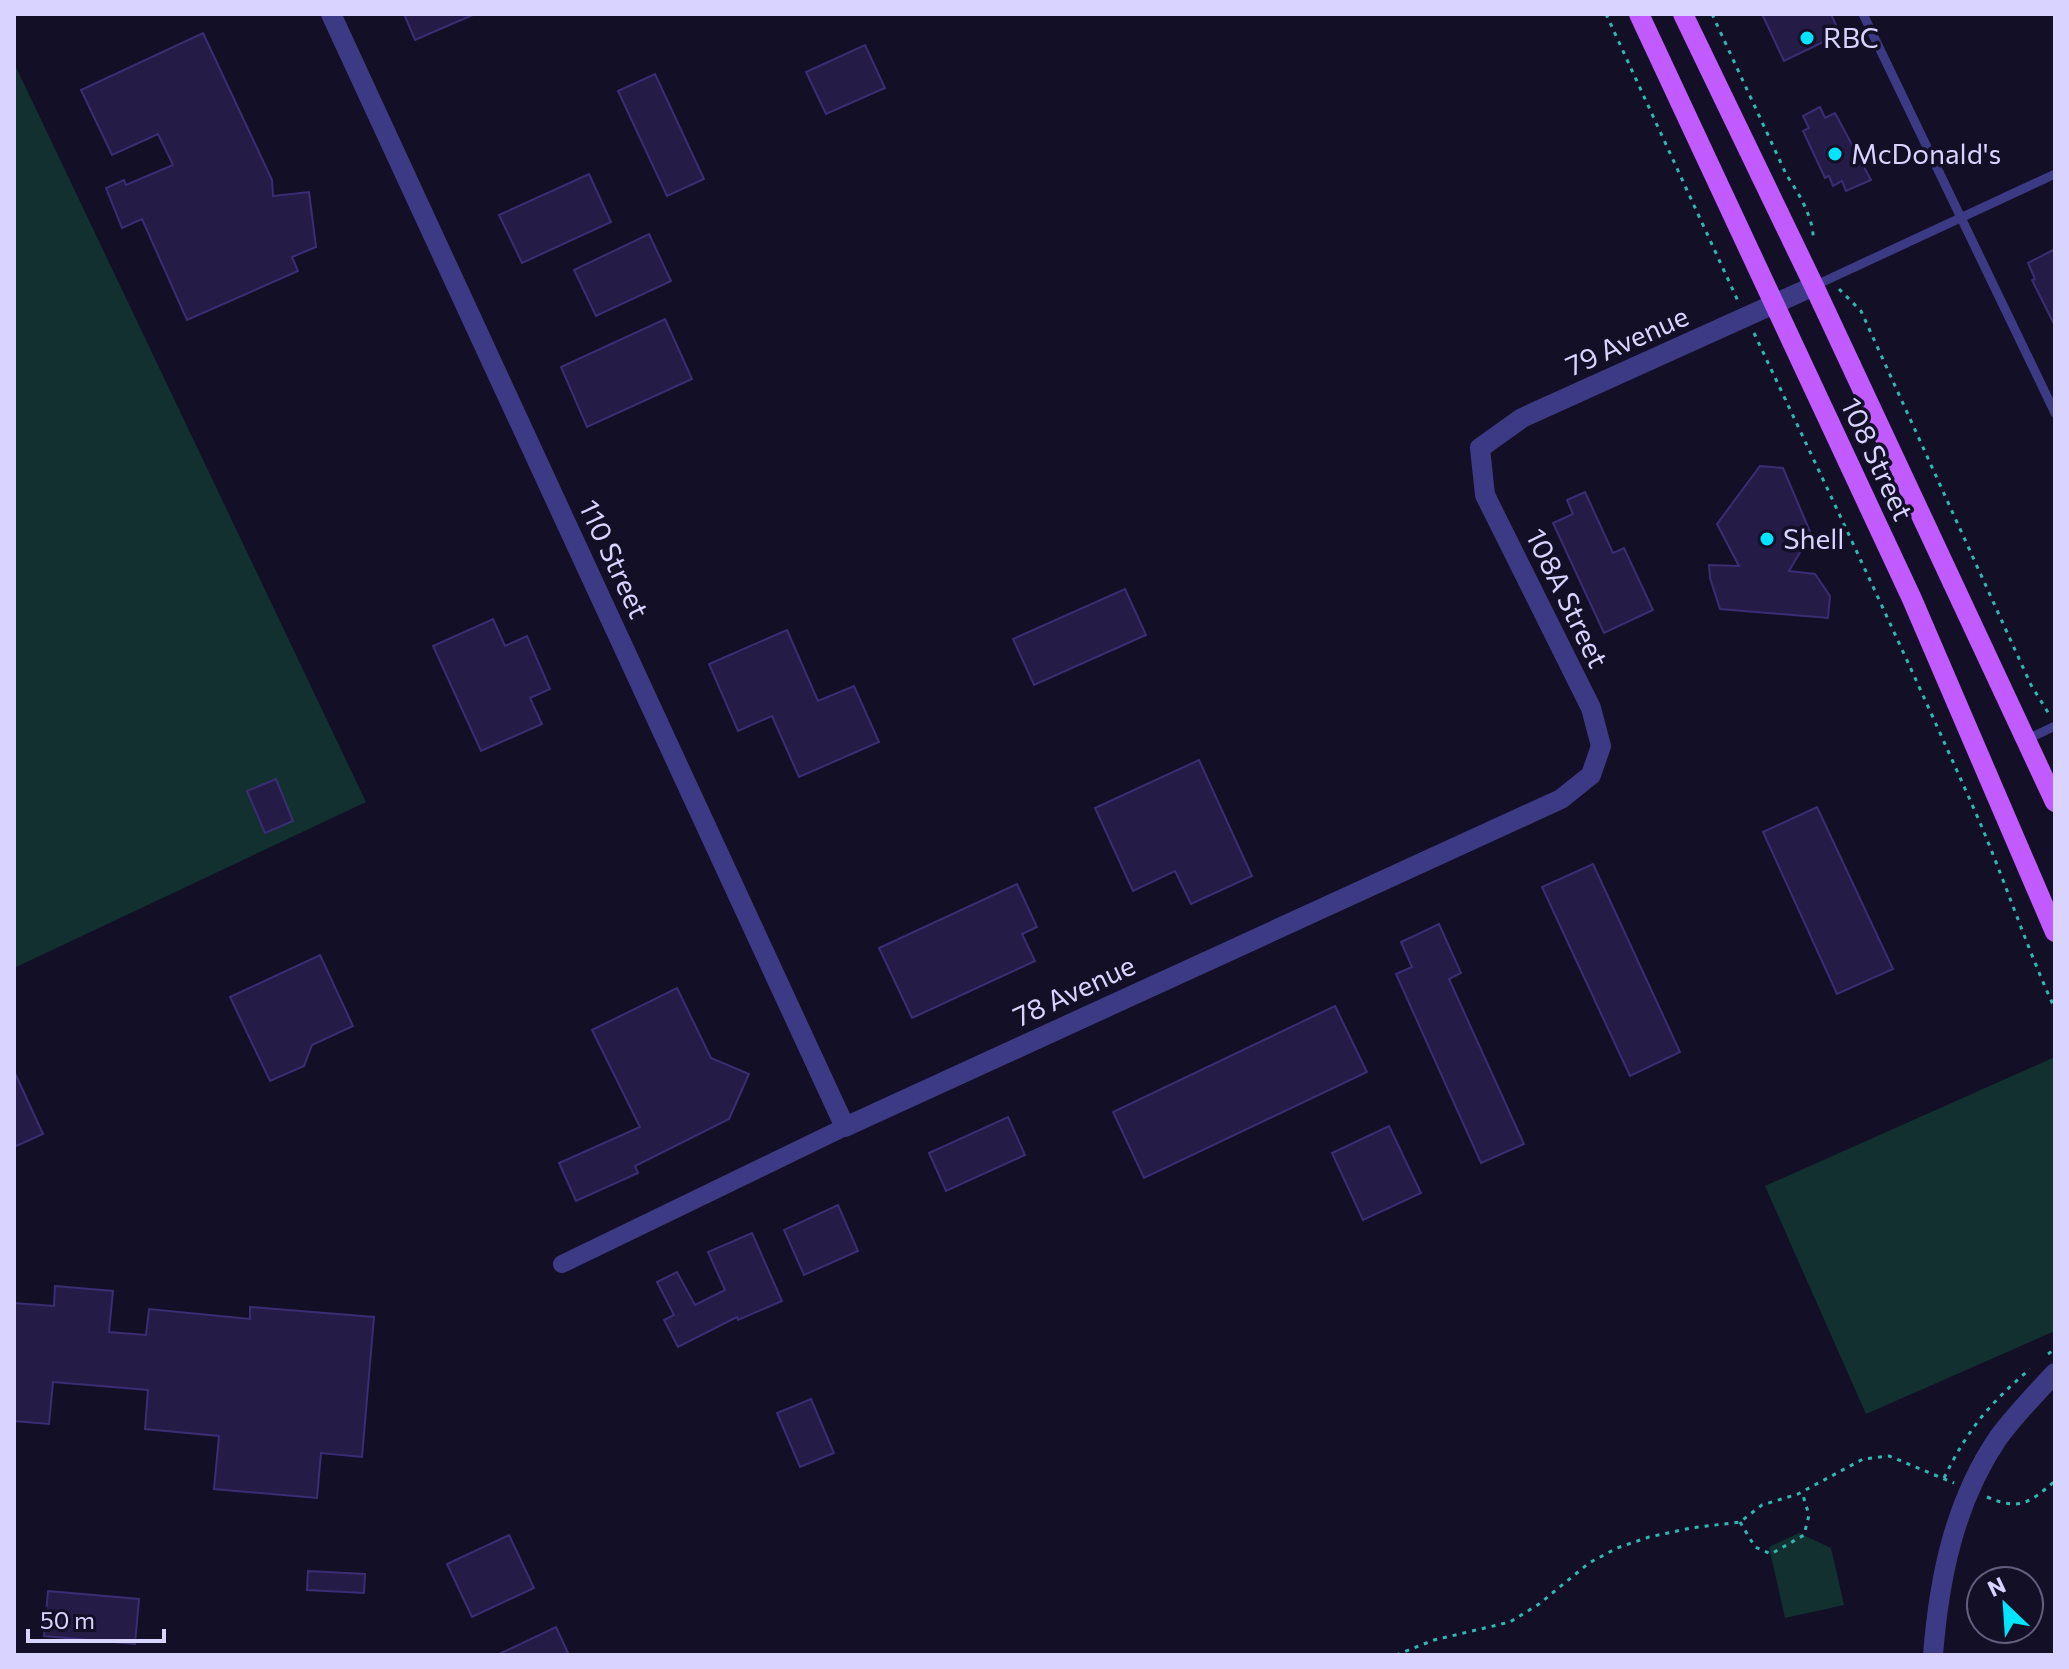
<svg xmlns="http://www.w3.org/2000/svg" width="2069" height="1669" viewBox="0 0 2069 1669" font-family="Commissioner,sans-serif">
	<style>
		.green { fill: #12302f }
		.building { fill: #241b47; stroke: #3b2d73; stroke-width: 2 }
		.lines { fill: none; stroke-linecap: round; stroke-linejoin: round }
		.path { stroke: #2fb8b0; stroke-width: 3; stroke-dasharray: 4 6; stroke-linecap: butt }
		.service { stroke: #3d3a85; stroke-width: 9 }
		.minor { stroke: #3d3a85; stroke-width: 18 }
		.tertiary { stroke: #3d3a85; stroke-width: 20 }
		.primary { stroke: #c25bff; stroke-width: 20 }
		.poi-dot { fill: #00e5ff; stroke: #130f26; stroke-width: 3 }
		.labels { text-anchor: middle; stroke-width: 7; stroke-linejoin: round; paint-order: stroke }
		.poi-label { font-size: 28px; fill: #d9d4ff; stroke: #130f26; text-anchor: start }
		.street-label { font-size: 28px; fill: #d9d4ff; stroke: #130f26 }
	</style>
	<rect width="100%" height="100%" fill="#130f26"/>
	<g class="green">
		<path d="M14,63L366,802L14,968Z"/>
		<path d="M2055,1057V1331L1866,1414L1765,1186Z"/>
		<path d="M1799,1533L1831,1548L1844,1605L1785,1618L1769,1547Z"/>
	</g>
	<g class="building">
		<path d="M404,14H475L415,40Z"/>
		<path d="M1762,14H1831L1840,34L1784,61Z"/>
		<path d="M203,33L272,180L273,196L309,192L316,247L292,257L298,271L187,320L142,219L122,228L106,188L124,180L126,185L173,165L158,134L112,155L81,90Z"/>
		<path d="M865,45L885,88L826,114L806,72Z"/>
		<path d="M655,74L704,179L667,196L618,91Z"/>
		<path d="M1820,107L1825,118L1835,113L1871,180L1846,191L1842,181L1833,186L1829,176L1825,178L1803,131L1809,128L1803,116Z"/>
		<path d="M589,174L611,222L522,263L499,215Z"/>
		<path d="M649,234L671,281L596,316L574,270Z"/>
		<path d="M2055,249V326L2032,280L2035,279L2028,263Z"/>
		<path d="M665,319L692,379L587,427L561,367Z"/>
		<path d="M1760,466L1783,468L1811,534L1789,571L1815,574L1830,596L1828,618L1720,609L1710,578L1709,565L1739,566L1717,524Z"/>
		<path d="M1585,492L1613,553L1624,548L1653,610L1604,633L1553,523L1573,514L1567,500Z"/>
		<path d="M1125,589L1146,635L1034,685L1013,639Z"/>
		<path d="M493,619L505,646L527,636L550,689L530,698L542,724L481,751L433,646Z"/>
		<path d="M787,630L818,701L854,686L879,742L799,777L772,716L738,731L709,664Z"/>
		<path d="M1199,760L1252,876L1191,904L1175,871L1133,891L1095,808Z"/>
		<path d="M276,779L293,821L265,833L247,791Z"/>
		<path d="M1817,807L1893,969L1837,994L1763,832Z"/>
		<path d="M1593,864L1680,1052L1630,1076L1542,887Z"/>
		<path d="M1017,884L1037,927L1022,934L1035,961L912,1018L879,948Z"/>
		<path d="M1439,924L1461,973L1449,979L1524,1144L1481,1163L1396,974L1412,967L1401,942Z"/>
		<path d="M320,955L353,1026L312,1045L304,1066L270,1081L230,997Z"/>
		<path d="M677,988L711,1058L749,1074L729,1119L635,1166L638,1173L576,1201L559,1163L640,1127L592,1030Z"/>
		<path d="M1335,1006L1367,1072L1144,1178L1113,1112Z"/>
		<path d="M14,1071L43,1134L14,1147Z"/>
		<path d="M1008,1117L1025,1155L946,1191L929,1153Z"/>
		<path d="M1389,1126L1421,1193L1363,1220L1332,1153Z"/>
		<path d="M838,1205L858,1251L804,1275L784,1230Z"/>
		<path d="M752,1233L782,1301L738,1320L737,1317L678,1347L664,1320L674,1315L657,1282L677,1272L695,1305L725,1290L708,1252Z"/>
		<path d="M55,1286L113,1291L109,1332L146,1335L149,1309L250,1319V1307L374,1317L362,1457L321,1453L317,1498L214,1489L219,1436L145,1429L148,1390L53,1382L49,1424L14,1421V1303L54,1306Z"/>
		<path d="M811,1399L834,1453L800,1467L777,1413Z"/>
		<path d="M509,1535L534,1588L472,1617L447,1564Z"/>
		<path d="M308,1571L365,1574L364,1593L307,1590Z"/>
		<path d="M48,1591L139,1599L135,1644L44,1636Z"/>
		<path d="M556,1627L569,1655H497Z"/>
	</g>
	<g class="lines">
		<g class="path">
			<path d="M1606,14L1738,301"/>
			<path d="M1712,14L1787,176C1799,193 1815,221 1813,241"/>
			<path d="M1839,289L1861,311L2031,685L2049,714"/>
			<path d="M1754,333C1830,494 1906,655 1978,818C2005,881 2026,946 2055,1009"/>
			<path d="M2048,1354L2055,1349"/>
			<path d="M1944,1478C1968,1429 1989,1404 2030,1369"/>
			<path d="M1987,1497C2020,1511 2029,1503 2055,1481"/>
			<path d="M1740,1522L1755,1547L1771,1554L1804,1535L1809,1515L1802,1492"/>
			<path d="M1396,1655L1434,1640L1510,1622L1539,1604L1589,1563L1617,1548L1649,1537L1691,1528L1740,1522L1762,1505L1798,1494L1863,1459L1889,1456L1954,1483"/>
		</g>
		<g class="service">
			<path d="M1863,14L2055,413"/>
			<path d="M1814,286L2055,174"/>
			<path d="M2026,740L2055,726"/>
		</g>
		<path class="minor" d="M562,1264L845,1127"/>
		<g class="tertiary">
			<path d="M331,14L845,1127L1561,799L1591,775L1601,746L1591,708L1485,495L1480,448L1522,418L1814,286"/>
			<path d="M1933,1655C1939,1579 1954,1503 1998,1438C2015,1415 2035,1394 2055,1373"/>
		</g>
		<g class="primary">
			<path d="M1639,14L1912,599L2055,932"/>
			<path d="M1683,14L1814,286L2055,802"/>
		</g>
	</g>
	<g class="poi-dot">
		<circle cx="1807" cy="38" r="8"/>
		<circle cx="1835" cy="154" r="8"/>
		<circle cx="1767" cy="539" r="8"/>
	</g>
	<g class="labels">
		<g class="poi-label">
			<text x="1823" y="48">RBC</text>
			<text x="1851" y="164">McDonald's</text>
			<text x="1783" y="549">Shell</text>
		</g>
		<g class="street-label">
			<text transform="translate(1627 341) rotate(-24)" y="10">79 Avenue</text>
			<text transform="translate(1877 459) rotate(65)" y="10">108 Street</text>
			<text transform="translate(614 559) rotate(65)" y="10">110 Street</text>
			<text transform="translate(1567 598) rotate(64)" y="10">108A Street</text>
			<text transform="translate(1074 991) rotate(-25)" y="10">78 Avenue</text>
		</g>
	</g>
	<rect width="2069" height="1669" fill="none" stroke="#d9d4ff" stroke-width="32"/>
	<g transform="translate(2005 1605) rotate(335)"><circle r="38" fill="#130f26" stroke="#625e7d" stroke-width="2"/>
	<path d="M0-6L14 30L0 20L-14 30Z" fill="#00e5ff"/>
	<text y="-12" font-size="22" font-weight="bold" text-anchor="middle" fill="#d9d4ff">N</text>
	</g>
	<path d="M28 1629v12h136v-12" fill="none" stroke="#d9d4ff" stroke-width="4"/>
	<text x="40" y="1629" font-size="24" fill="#d9d4ff" stroke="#130f26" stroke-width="6" paint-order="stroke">50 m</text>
</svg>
